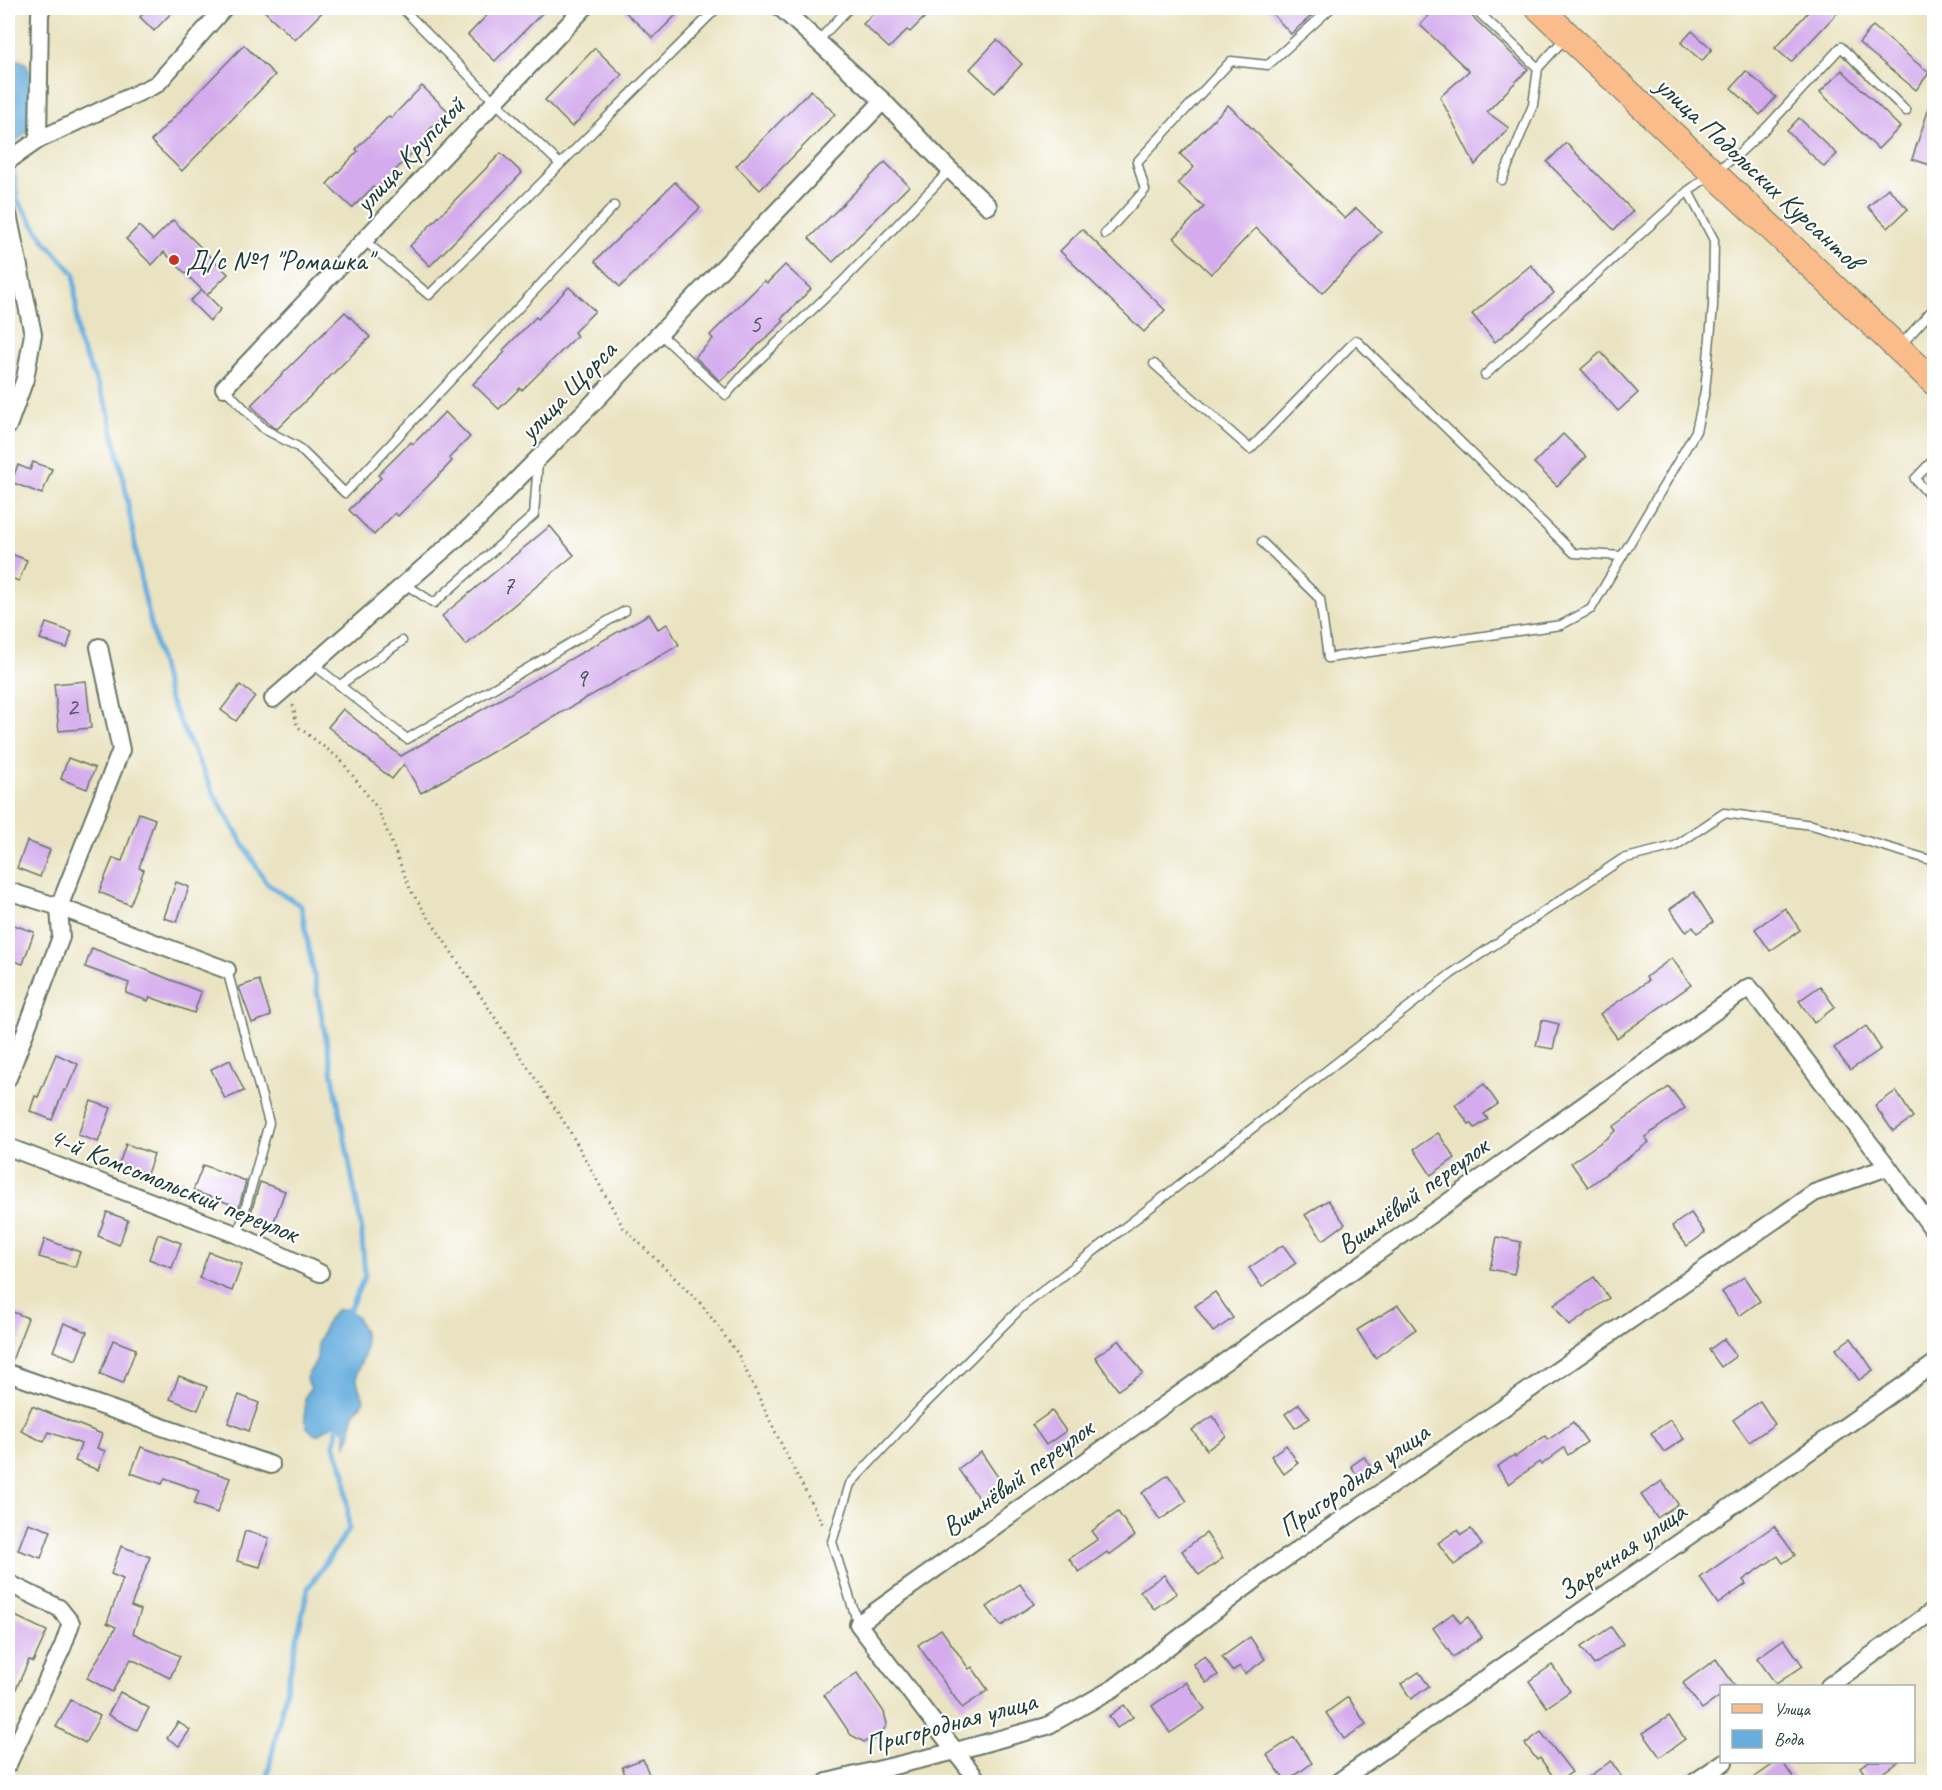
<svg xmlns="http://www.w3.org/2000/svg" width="1942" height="1790" viewBox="0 0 1942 1790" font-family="Caveat,sans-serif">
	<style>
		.water { fill: #67aede; stroke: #437689; stroke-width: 1.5 }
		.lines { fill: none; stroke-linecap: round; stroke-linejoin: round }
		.stream { stroke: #67aede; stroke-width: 5 }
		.building { fill: #d4aced }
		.service-casing { stroke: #667765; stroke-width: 11 }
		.minor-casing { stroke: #667765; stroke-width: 20 }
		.primary-casing { stroke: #667765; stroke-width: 28 }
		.path { stroke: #667765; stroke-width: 3; stroke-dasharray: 1.5 4.5; stroke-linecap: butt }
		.service { stroke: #fff; stroke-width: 8 }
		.minor { stroke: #fff; stroke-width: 16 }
		.primary { stroke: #f9bc8a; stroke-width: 26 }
		.poi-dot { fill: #c8321e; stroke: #fff; stroke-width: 2 }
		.labels { text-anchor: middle; stroke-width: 4.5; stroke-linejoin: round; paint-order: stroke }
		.number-label { font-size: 26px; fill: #4c5962 }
		.street-label { font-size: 28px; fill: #1f3d34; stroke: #fff }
		.poi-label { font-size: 28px; fill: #1f3d34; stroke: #fff; text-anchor: start }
	</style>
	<rect width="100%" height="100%" fill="#fff"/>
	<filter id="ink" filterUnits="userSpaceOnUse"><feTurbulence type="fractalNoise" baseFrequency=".0167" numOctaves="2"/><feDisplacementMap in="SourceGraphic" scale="12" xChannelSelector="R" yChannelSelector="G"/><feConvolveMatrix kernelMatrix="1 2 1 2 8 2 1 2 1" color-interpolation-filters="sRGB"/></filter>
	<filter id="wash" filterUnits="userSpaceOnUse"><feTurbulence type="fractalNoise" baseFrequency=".008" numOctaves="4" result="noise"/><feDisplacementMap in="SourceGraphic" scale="24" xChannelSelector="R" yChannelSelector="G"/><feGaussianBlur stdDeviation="1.35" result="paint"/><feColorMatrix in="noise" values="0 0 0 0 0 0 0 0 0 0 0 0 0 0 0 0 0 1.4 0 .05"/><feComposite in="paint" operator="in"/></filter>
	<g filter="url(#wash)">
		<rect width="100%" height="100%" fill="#eae3c1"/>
		<g class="water">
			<path d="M8,56L26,63L36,90L31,128L15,142L8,145Z"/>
			<path d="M347,1309C362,1318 368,1338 364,1355C361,1363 357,1368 357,1377C357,1386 360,1392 364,1399C361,1407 353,1411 352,1421C350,1432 353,1433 346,1445V1433L339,1425L334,1424L319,1434H314L306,1426L305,1420V1397L311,1388L306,1378L317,1359L318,1342L329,1318L336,1310Z"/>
		</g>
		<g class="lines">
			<g class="stream">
				<path d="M13,168L17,200L45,241L74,274L78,340L107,406L124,481L142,586L169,699L215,796L266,883L301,906L361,1225L365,1276L349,1310L352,1317"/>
				<path d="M266,1782L308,1588L349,1529L345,1473L334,1445L339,1420"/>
			</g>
		</g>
		<g id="blocks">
			<g class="building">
				<path d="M148,8H176L154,31L140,17Z"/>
				<path d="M261,8H326L295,40Z"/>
				<path d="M494,8H547L495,61L468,35Z"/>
				<path d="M621,8H683L653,38Z"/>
				<path d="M879,8H934L910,32L907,30L889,48L863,24Z"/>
				<path d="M1267,8H1320L1291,34Z"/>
				<path d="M1436,8H1463L1528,69L1487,112L1509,128L1475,165L1440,97L1469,71L1420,25Z"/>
				<path d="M1812,8H1842L1791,62L1775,48Z"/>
				<path d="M1873,26L1929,73L1916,90L1859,43Z"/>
				<path d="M1692,31L1712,49L1702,61L1681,43Z"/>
				<path d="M997,40L1022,64L995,93L970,69Z"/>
				<path d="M244,45L275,75L182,171L151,141Z"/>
				<path d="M595,48L622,75L572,127L545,100Z"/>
				<path d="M1842,70L1900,127L1878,149L1820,92Z"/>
				<path d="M1746,71L1776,97L1760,115L1731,88Z"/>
				<path d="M422,86L448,111L427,132L430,135L416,149L376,190L373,187L352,208L327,184L358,151L356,149L389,116L391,118Z"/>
				<path d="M811,90L835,114L760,190L736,166Z"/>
				<path d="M1932,99L1935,100V153L1930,165L1912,159Z"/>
				<path d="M1228,105L1345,219L1356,208L1381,232L1322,293L1256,228L1211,274L1174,238L1204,207L1178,183L1194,167L1180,154Z"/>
				<path d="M1799,118L1837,154L1824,167L1787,131Z"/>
				<path d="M1566,143L1633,211L1614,230L1547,162Z"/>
				<path d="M501,153L522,173L430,266L410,246Z"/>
				<path d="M885,162L909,186L833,262L809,238Z"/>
				<path d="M675,182L700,208L620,287L595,261Z"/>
				<path d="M1888,188L1908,209L1888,228L1868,207Z"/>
				<path d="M173,220L228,274L207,295L221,309L210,321L190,301L202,290L206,294L164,252L152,265L126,239L139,226L153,240Z"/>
				<path d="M1082,229L1165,310L1144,332L1060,251Z"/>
				<path d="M785,265L811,289L781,319L784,321L720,381L695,357L713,339L710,335L764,281L767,283Z"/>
				<path d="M1531,265L1554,293L1495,342L1472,314Z"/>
				<path d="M569,287L595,311L574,332L577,336L522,390L520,388L499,409L473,384L505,352L503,350L536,317L538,319Z"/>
				<path d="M345,312L370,337L277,429L270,425L251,405Z"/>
				<path d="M1601,352L1638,393L1618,411L1581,369Z"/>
				<path d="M445,412L470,437L449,458L452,461L438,476L398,516L395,513L374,535L349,510L381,478L378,475L411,442L413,444Z"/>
				<path d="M1563,434L1586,457L1557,486L1534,463Z"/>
				<path d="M33,462L52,469L42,494L11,482L18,465L30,470Z"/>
				<path d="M550,526L574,555L466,645L442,616Z"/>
				<path d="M8,553L27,560L19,581L8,577Z"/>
				<path d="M649,614L658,629L667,624L679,645L421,793L404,764L392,779L328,727L343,709L401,756Z"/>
				<path d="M46,623L72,632L67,648L40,639Z"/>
				<path d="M86,681L91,728L59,731L54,684Z"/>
				<path d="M240,685L255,696L236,721L221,710Z"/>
				<path d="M68,758L95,768L87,789L61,779Z"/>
				<path d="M139,813L155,819L139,868L144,870L130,905L99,892L113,858L122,861Z"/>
				<path d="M27,841L50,850L40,877L17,868Z"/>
				<path d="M176,882L189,887L177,922L164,918Z"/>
				<path d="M1694,892L1713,922L1697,933L1693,927L1686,932L1670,909Z"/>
				<path d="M1785,908L1800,930L1770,951L1755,929Z"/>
				<path d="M8,923L34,932L23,964L8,959Z"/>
				<path d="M92,948L201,992L194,1013L150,997L148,1001L126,993L129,983L85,967Z"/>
				<path d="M1672,958L1691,985L1617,1038L1600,1014L1648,981L1646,977Z"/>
				<path d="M259,980L271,1016L252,1023L239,987Z"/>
				<path d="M1820,986L1835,1007L1814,1023L1799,1001Z"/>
				<path d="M1542,1020L1559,1024L1553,1049L1536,1046Z"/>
				<path d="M1866,1026L1881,1049L1850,1070L1834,1048Z"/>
				<path d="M56,1054L78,1064L66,1091L64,1090L52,1120L30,1111L35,1096L38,1097Z"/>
				<path d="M230,1060L244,1091L225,1099L211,1069Z"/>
				<path d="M1484,1084L1498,1104L1484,1114L1488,1119L1475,1128L1471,1123L1469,1124L1455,1105Z"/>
				<path d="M1669,1087L1685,1108L1645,1137L1649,1142L1588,1187L1571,1163L1607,1138L1616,1130L1613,1127Z"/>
				<path d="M1896,1091L1913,1117L1893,1131L1875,1106Z"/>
				<path d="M91,1101L111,1108L98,1142L78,1135Z"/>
				<path d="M1438,1133L1455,1158L1431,1175L1414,1149Z"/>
				<path d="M126,1144L154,1154L147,1174L119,1164Z"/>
				<path d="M203,1165L246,1181L239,1207L193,1191Z"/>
				<path d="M260,1182L285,1191L273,1224L250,1216Z"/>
				<path d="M1328,1200L1345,1224L1323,1240L1305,1215Z"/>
				<path d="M107,1212L128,1220L119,1245L98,1236Z"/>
				<path d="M1691,1213L1705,1233L1687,1246L1672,1226Z"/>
				<path d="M158,1234L181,1243L172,1268L149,1259Z"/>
				<path d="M1497,1237L1521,1242L1514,1274L1490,1269Z"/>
				<path d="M45,1239L80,1252L75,1267L39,1257Z"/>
				<path d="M1283,1245L1296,1263L1262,1287L1249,1268Z"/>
				<path d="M209,1252L242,1264L232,1291L199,1278Z"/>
				<path d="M1594,1277L1609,1298L1569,1326L1554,1305Z"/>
				<path d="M1744,1277L1760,1301L1739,1316L1722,1292Z"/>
				<path d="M1215,1292L1233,1318L1213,1332L1195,1306Z"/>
				<path d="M1398,1305L1416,1329L1375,1358L1357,1330Z"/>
				<path d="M8,1310L28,1318L11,1363H8Z"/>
				<path d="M64,1323L87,1332L76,1360L53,1351Z"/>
				<path d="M1851,1338L1873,1370L1859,1380L1836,1349Z"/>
				<path d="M1724,1339L1736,1356L1721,1367L1709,1350Z"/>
				<path d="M113,1340L136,1349L123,1383L100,1374Z"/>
				<path d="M1119,1340L1143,1373L1118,1390L1095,1357Z"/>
				<path d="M179,1376L207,1387L198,1410L170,1399Z"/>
				<path d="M239,1395L259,1403L249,1431L228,1423Z"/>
				<path d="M1760,1401L1775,1424L1749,1442L1733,1420Z"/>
				<path d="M1299,1404L1310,1418L1295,1428L1285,1414Z"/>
				<path d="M32,1406L102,1434L97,1448L105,1451L98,1470L75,1461L81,1444L49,1432L44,1442L21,1431Z"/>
				<path d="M1052,1411L1066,1431L1046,1445L1032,1425Z"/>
				<path d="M1213,1416L1226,1436L1207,1450L1192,1430Z"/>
				<path d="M1670,1420L1684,1439L1664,1452L1651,1433Z"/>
				<path d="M1573,1422L1587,1442L1568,1455L1564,1448L1541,1465L1539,1462L1509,1484L1497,1467L1514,1455L1515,1457L1545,1436L1548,1440Z"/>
				<path d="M1286,1445L1298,1463L1284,1474L1271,1456Z"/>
				<path d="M141,1447L230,1478L217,1513L194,1504L199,1491L165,1478L162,1484L131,1473Z"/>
				<path d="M981,1452L1002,1483L979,1499L958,1469Z"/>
				<path d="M1364,1457L1376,1473L1362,1483L1351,1466Z"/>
				<path d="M1168,1475L1187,1501L1160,1520L1142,1493Z"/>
				<path d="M1662,1481L1678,1504L1657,1518L1641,1495Z"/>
				<path d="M1118,1512L1135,1536L1109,1555L1107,1552L1079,1572L1069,1559L1098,1539L1092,1531Z"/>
				<path d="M28,1523L51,1531L41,1558L18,1550Z"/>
				<path d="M1774,1526L1795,1555L1783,1563L1778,1556L1743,1580L1746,1584L1718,1604L1700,1578Z"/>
				<path d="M1471,1529L1482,1545L1454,1565L1438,1543L1457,1530L1461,1535Z"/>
				<path d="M245,1531L269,1538L260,1567L237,1561Z"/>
				<path d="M1206,1533L1223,1558L1199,1575L1182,1551Z"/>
				<path d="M121,1546L150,1557L131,1606L141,1610L133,1633L180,1656L170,1678L131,1659L112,1692L87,1678L116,1627L107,1623L123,1579L111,1574Z"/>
				<path d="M1164,1575L1177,1593L1154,1609L1140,1591Z"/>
				<path d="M1020,1584L1034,1604L1001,1626L987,1607Z"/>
				<path d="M1453,1613L1460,1623L1468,1617L1482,1637L1453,1657L1433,1628Z"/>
				<path d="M15,1616L47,1631L33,1662L29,1660L8,1707V1632Z"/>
				<path d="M1611,1627L1623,1644L1594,1665L1581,1647Z"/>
				<path d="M941,1629L969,1669L972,1667L988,1690L962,1708L918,1645Z"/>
				<path d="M1250,1637L1265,1659L1245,1674L1240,1666L1232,1671L1222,1657Z"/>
				<path d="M1784,1639L1803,1666L1776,1684L1757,1658Z"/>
				<path d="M1205,1656L1218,1675L1206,1683L1193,1664Z"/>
				<path d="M1716,1659L1735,1686H1722V1695L1702,1709L1683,1683Z"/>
				<path d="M1552,1665L1570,1691L1547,1707L1529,1681Z"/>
				<path d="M1419,1672L1429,1686L1411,1699L1401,1684Z"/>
				<path d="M857,1673L884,1712L887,1724L879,1738L864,1742L851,1735L824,1695Z"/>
				<path d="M1186,1682L1205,1709L1170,1733L1152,1706Z"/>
				<path d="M120,1692L149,1708L137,1730L108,1715Z"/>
				<path d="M1348,1697L1366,1724L1344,1739L1326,1713Z"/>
				<path d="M71,1700L100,1716L85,1743L56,1727Z"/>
				<path d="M1124,1705L1133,1717L1117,1728L1109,1716Z"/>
				<path d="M1669,1716L1685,1739L1660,1757L1643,1733Z"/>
				<path d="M178,1722L190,1730L179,1746L167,1738Z"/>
				<path d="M1541,1732L1572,1772L1557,1782L1540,1758L1537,1760L1525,1744Z"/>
				<path d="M1294,1737L1312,1763L1286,1782L1267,1755Z"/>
				<path d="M643,1759L652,1782H628L622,1767Z"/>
				<path d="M1611,1761L1625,1782H1581Z"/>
				<path d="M1778,1761H1782L1796,1782H1748Z"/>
				<path d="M1869,1761H1899L1870,1782L1860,1767Z"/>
			</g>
		</g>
	</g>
	<g filter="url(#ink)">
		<use href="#blocks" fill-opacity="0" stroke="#667765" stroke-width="1.5"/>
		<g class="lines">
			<g class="service-casing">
				<g id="service">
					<path d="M402,8L495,102L560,164"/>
					<path d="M1474,8L1538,68"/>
					<path d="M818,41L849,8"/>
					<path d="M1502,180L1533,105L1538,68L1566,37"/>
					<path d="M1105,234L1145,190L1137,162L1231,61L1268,65L1331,8"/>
					<path d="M365,241L429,295L717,8"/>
					<path d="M660,334L726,395L745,373L843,281L950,170"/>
					<path d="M1901,345L1934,308"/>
					<path d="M1154,364L1250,449L1356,340L1574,553L1622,556"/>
					<path d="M1485,375L1688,191"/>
					<path d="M224,388L264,429L298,447L345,493L614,206"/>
					<path d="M1934,459L1915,479L1934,500"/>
					<path d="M1262,542L1320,599L1328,658L1561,625L1591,609L1696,431L1705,391L1713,306L1714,240L1688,191L1735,157L1767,127L1841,47L1906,111"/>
					<path d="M405,584L434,603L534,515L538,461"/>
					<path d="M313,664L407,739L625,611"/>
					<path d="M340,685L402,641"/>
					<path d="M227,970L269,1123L238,1235"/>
					<path d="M858,1624L832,1542L850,1484L919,1410L1022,1307L1451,974L1622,859L1675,846L1724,813L1812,825L1934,861"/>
				</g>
			</g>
			<g class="minor-casing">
				<g id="minor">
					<path d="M781,8L883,101L945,165L988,206"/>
					<path d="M38,140L157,84L224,8"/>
					<path d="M8,161L38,140L40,14L42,8"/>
					<path d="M8,214L33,334L25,379L8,426"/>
					<path d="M224,388L584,8"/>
					<path d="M273,699L471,526L592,404L883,101"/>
					<path d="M8,891L59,907L227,970"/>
					<path d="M8,1078L61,937L59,907L121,750L99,647"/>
					<path d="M8,1147L238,1235L320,1273"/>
					<path d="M8,1373L271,1465"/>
					<path d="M8,1583L59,1608L71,1623L63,1646L8,1764"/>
					<path d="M1829,1686L1934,1610"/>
					<path d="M827,1782L956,1751L1047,1726L1114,1688L1263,1574L1814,1193L1888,1167"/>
					<path d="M979,1782L858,1624L1749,987L1888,1167L1934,1231"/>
					<path d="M1338,1782L1934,1364"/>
					<path d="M1695,1782L1724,1762"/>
				</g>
			</g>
			<g class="primary-casing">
				<path id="primary" d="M1539,8L1934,382"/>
			</g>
			<path class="path" d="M293,705L297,726L340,759L378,809L411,891L568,1128L623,1227L702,1305L738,1354L789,1460L823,1525"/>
			<use href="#service" class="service"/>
			<use href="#minor" class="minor"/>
			<use href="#primary" class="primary"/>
		</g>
	</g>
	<circle class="poi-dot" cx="174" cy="260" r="6"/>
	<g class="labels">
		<g class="number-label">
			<text x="755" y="332">5</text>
			<text x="508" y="594">7</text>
			<text x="581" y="686">9</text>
			<text x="72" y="715">2</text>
		</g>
		<g class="street-label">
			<text transform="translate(409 154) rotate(-47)" y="10">улица Крупской</text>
			<text transform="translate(1759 172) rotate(43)" y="10">улица Подольских Курсантов</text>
			<text transform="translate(567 390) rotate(-46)" y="10">улица Щорса</text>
			<text transform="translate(174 1184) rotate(22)" y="10">4-й Комсомольский переулок</text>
			<text transform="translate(1412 1195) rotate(-36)" y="10">Вишнёвый переулок</text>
			<text transform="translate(1017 1477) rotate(-36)" y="10">Вишнёвый переулок</text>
			<text transform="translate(1353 1479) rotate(-35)" y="10">Пригородная улица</text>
			<text transform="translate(1621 1551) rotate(-35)" y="10">Заречная улица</text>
			<text transform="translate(950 1722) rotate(-15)" y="10">Пригородная улица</text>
		</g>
		<g class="poi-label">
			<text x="186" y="270">Д/с №1 "Ромашка"</text>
		</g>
	</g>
	<rect width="1942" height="1790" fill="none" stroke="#fff" stroke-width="30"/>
	<rect x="1720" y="1685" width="195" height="78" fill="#ffffff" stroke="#a5b1ae" stroke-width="1.5"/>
	<rect x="1732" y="1704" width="30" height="9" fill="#f9bc8a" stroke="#a5b1ae" stroke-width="1.5"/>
	<text x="1774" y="1715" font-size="18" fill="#1f3d34">Улица</text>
	<rect x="1732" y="1730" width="30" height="18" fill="#67aede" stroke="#a5b1ae" stroke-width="1.5"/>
	<text x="1774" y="1745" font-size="18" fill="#1f3d34">Вода</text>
</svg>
